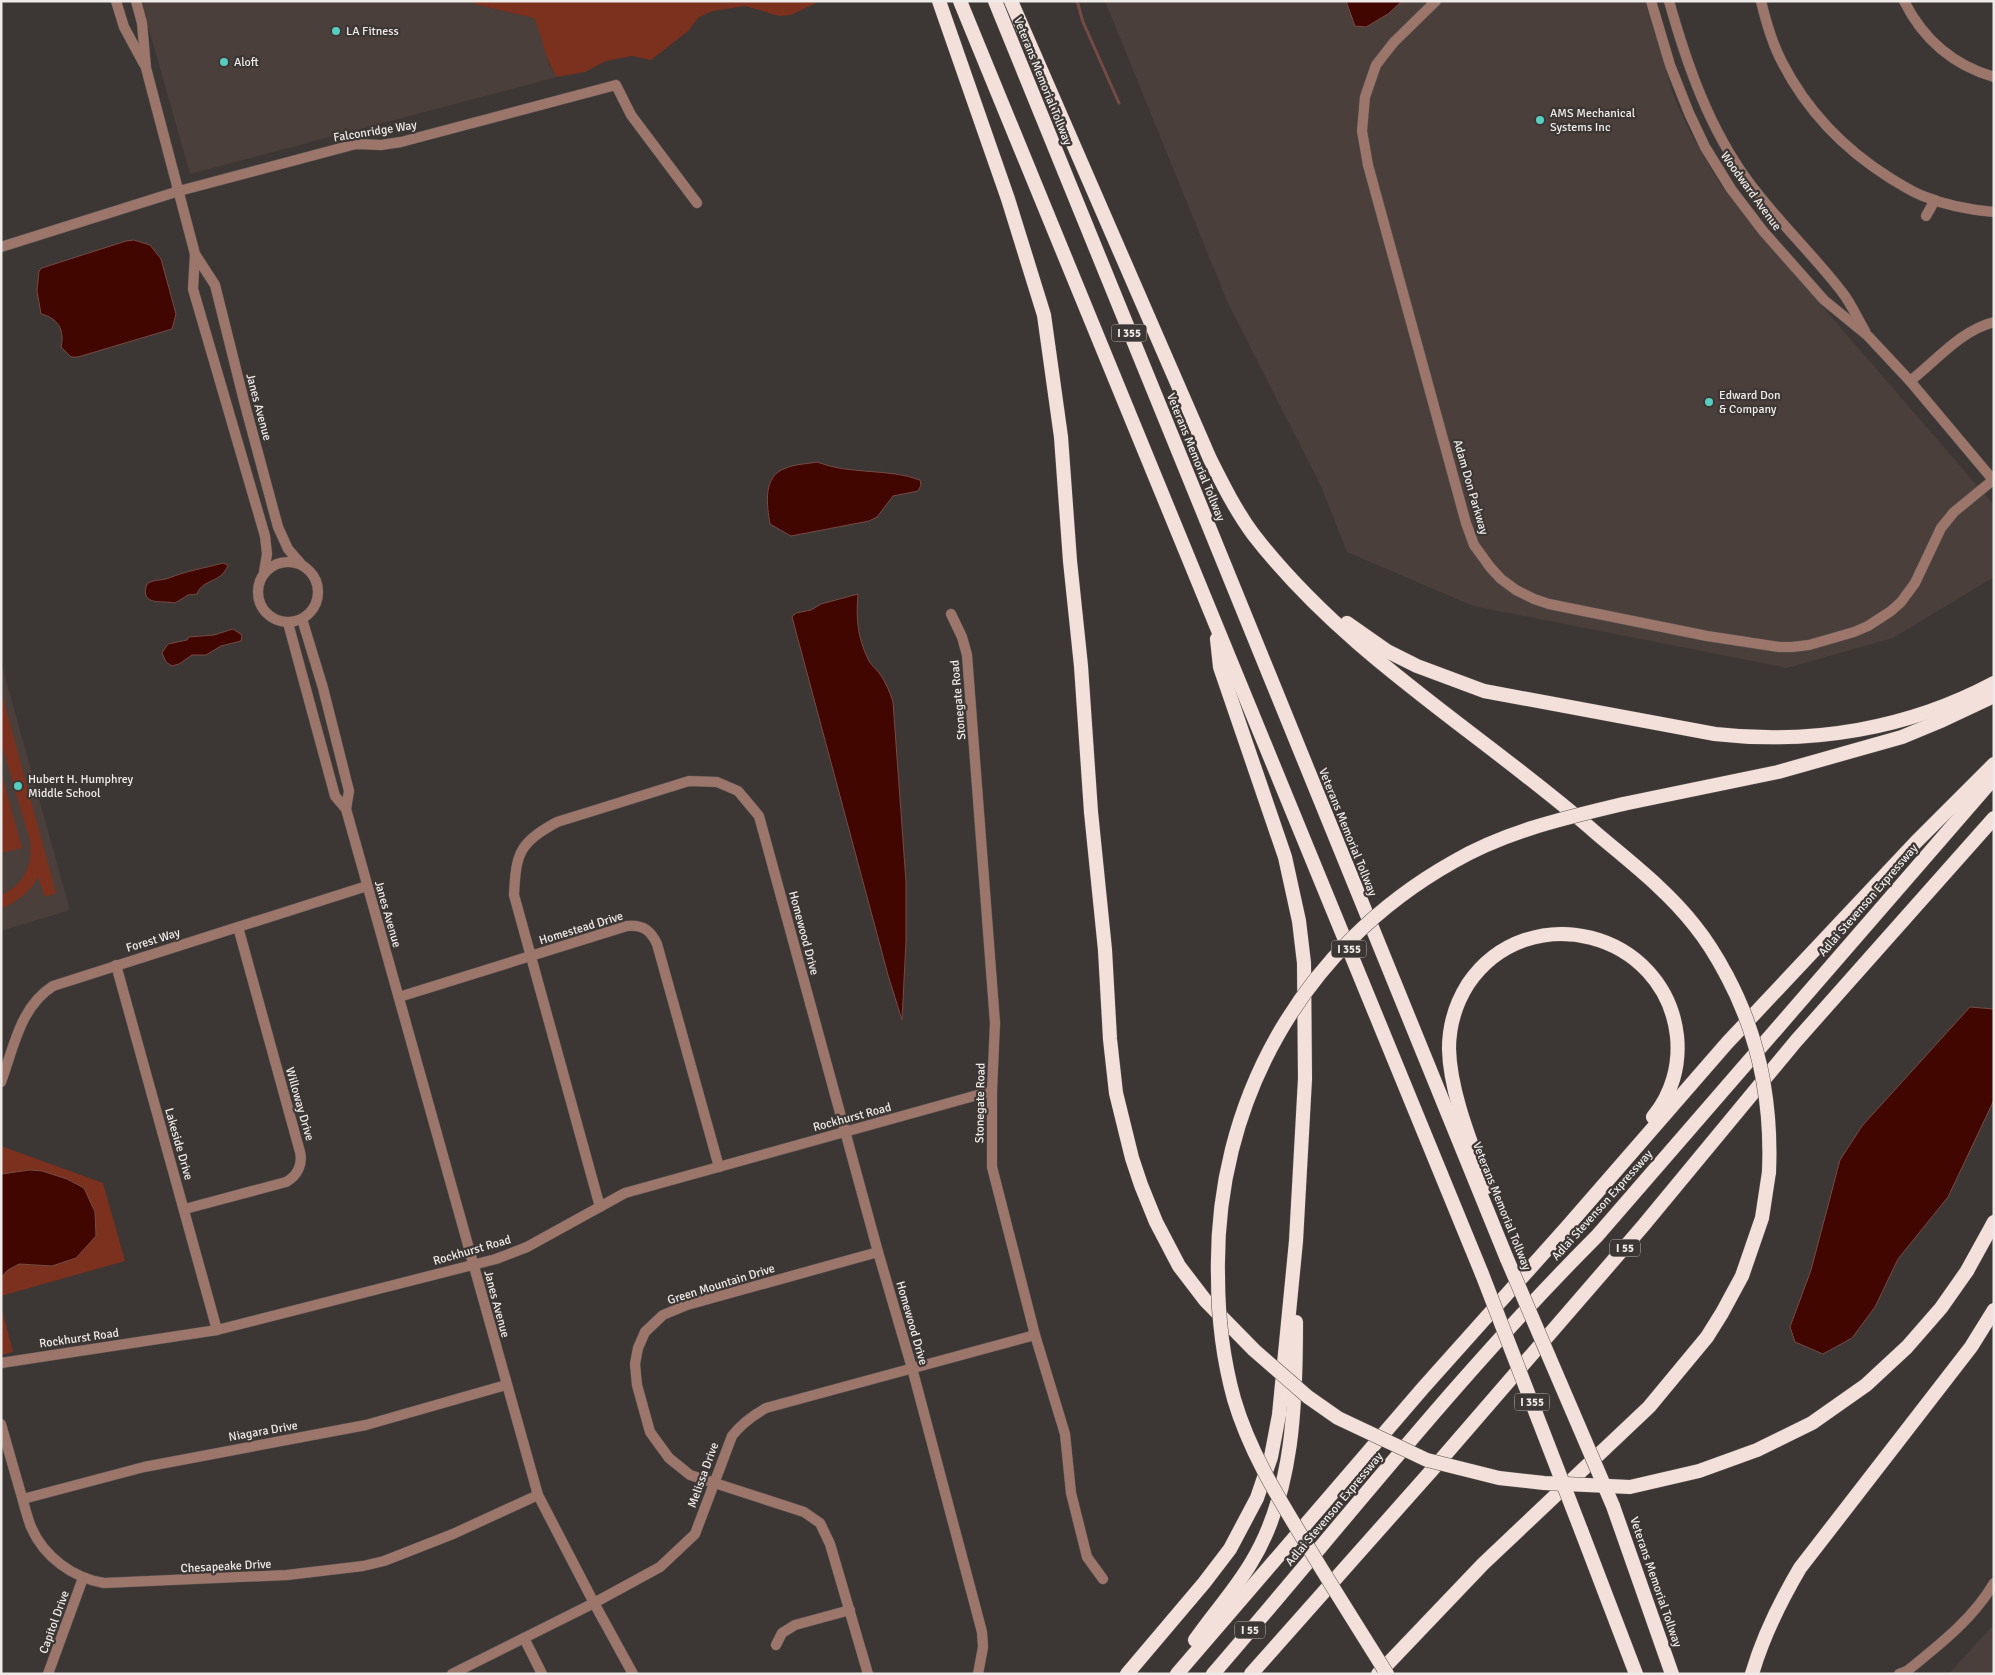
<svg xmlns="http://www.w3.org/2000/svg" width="1995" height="1675" viewBox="0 0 1995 1675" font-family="Signika,sans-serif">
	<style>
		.built { fill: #4b3f3b }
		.green { fill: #7b311e }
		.water { fill: #410600; stroke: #754b46 }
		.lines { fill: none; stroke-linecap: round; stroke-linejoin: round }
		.stream { stroke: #754b46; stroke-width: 3 }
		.minor-casing { stroke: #585351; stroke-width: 11 }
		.highway-casing { stroke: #585351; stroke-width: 15 }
		.minor { stroke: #9c766b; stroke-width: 10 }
		.highway { stroke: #f3e0da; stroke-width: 14 }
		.highway-bridge-casing { stroke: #585351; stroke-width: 15; stroke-linecap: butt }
		.highway-bridge { stroke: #f3e0da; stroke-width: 14 }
		.poi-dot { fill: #57cec1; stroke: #3c3634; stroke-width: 2 }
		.labels { text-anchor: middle; stroke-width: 4.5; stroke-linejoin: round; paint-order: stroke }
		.shield { fill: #3c3634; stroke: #b9b5b3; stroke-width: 1 }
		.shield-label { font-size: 11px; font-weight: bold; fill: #eeebe9 }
		.poi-label { font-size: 12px; fill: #eeebe9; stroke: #3c3634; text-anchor: start }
		.street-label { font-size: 12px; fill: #eeebe9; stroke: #3c3634 }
	</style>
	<rect width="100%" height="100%" fill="#3c3634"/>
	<g class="built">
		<path d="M141,1H474V4L534,18L540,31L549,65L557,77L190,174Z"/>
		<path d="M1105,1H1645L1674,97L1690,132L1720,184L1763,238L1994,505V577L1893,638L1787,668L1473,606L1347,552L1321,486L1227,301Z"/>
		<path d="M1,662L70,910L1,931Z"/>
		<path d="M1994,1624V1674H1949Z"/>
	</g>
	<g class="green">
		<path d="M474,1H820L791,15L779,16L745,6L713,11L699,17L688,31L651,60L632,56L606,61L585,72L557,77C545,60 543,38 534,18L474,4Z"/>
		<path d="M1,691L56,893L45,897L38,877C29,893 18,901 1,909V895C24,885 33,865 30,841L1,742Z"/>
		<path d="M1,772L22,848L1,853Z"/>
		<path d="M1,1146L103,1183L125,1261L1,1296Z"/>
		<path d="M1,1306L13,1352L1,1355Z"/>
	</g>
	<g class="water">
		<path d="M1346,1H1402L1388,14L1366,27L1355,26Z"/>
		<path d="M134,240L150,245L161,259L176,314L172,329L78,357H71L61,347C65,330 58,318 41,314L37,291L39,271L42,268L126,241Z"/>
		<path d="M817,462C850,475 888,468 920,480L921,485L918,491L893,496L877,517L869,521L791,536L770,524C767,505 762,476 786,468C795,464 807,464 817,462Z"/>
		<path d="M223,563L228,565C221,584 203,578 197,594L188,595L175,603C163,600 139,607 147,584C154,579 161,581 169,578C186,571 205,568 223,563Z"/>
		<path d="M858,594C856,618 857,636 868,659C870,664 876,669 880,674C886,683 890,692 893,702L906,882V941L902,1020L888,975L792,617L796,613L811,610L821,604Z"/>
		<path d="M233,629L242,635L241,641L221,646L206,655H192L179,664L172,666L166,662L162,653L168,644L187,640L189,637L214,635Z"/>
		<path d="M1970,1007L1994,1009V1100L1948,1197L1898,1259L1875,1307L1852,1338L1823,1354L1795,1342L1790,1327L1811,1270L1840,1160L1862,1126Z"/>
		<path d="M30,1170L42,1171L67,1179L84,1188L95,1212L96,1236L76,1258L52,1266L19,1264L8,1270L1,1277V1174Z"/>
	</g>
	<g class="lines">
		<path class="stream" d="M1077,1L1083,22L1119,103"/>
		<g class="minor-casing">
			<g id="minor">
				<path d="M116,1L124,27L144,64"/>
				<path d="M136,1L142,23L146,68L195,254L215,285L244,401L278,527L288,549L302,565"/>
				<path d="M1436,1L1394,42L1376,65L1365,97L1362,131L1368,165L1466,523L1474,545L1490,567L1501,579L1516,590L1534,599L1549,604L1707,636L1779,647H1792L1809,645L1854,632L1868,626L1891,611L1901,602L1915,583L1941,528L1954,512L1993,480"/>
				<path d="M1651,1L1670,65L1689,113L1705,147L1731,189L1763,231L1824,300L1868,336L1910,381L1994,481"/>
				<path d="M1669,1C1687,65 1709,128 1748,181C1777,221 1813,254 1842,292C1851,303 1857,318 1865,331"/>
				<path d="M1761,1C1766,22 1772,43 1782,62C1807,111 1844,149 1890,178C1900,184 1912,192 1923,196C1945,205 1970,210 1994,212"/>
				<path d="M1904,1C1923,39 1953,65 1994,77"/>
				<path d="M1926,216L1935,200"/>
				<path d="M1,247L179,191L356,144L381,145L401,142L616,85L631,115L697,203"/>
				<path d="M195,254L193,289L265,536L267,554L264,572"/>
				<path d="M1910,381C1936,361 1961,330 1994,322"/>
				<circle cx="288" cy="592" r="30"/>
				<path d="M951,614L962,637L967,655L995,1023L992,1091V1167L1035,1335L1065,1434L1071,1493L1087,1557L1103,1579"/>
				<path d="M302,619L323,688L349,791L346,809"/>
				<path d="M288,623L335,796L346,809L538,1495L594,1603L633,1674"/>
				<path d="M116,965L217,1330"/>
				<path d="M399,997L627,926C643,924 651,931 657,944L719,1167"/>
				<path d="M1,1082C14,1047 20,1007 53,986L367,886"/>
				<path d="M600,1207L514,895C516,853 519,843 557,822L689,781L717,782L738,791L759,816L878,1252L912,1368L982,1632L983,1647L978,1674"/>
				<path d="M185,1209L286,1182C297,1176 303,1165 300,1152L238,927"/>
				<path d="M1,1363L217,1330L496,1259L527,1247L625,1193L992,1091"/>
				<path d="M1,1424C7,1445 13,1466 19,1487C23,1500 26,1514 31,1527C44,1557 73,1578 104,1583L287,1575L363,1566L384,1561L453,1534L538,1495"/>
				<path d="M23,1499L144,1467L366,1425L506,1385"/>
				<path d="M524,1638L542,1674"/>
				<path d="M776,1645L782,1633L795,1625L850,1610"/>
				<path d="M48,1674L83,1578"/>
				<path d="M452,1674L594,1603L660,1567L695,1534L732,1436C741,1424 752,1416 766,1408L1035,1335"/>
				<path d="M868,1674L830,1544L820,1523L804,1512L690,1475L669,1458L650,1432L637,1385L635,1364L638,1348L645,1332L663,1315L687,1305L878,1252"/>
				<path d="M1899,1674L1907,1671C1939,1645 1973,1619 1994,1583"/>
			</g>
		</g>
		<g class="highway-casing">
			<g id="highway">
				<path d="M939,1L1008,199L1044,315L1061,437L1070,561L1081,666L1091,812L1105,950L1110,1039L1116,1093L1132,1158L1141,1185L1156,1222L1179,1266L1205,1300L1254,1350"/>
				<path d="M960,1L1482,1274"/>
				<path d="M995,1L1507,1259"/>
				<path d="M1011,1L1210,459C1223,485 1236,511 1253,534C1347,656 1482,733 1596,833C1630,862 1667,890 1695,926C1708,942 1718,959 1727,976"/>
				<path d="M1347,623L1387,651L1417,666L1484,691L1715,734C1811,745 1908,729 1994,683"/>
				<path d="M1623,804L1778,772L1902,737L1943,720L1994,696"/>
				<path d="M1487,1187C1472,1145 1450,1093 1449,1049C1449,1026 1456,1003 1468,984C1528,896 1665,931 1677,1036C1680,1065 1672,1094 1653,1117"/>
				<path d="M1967,1271L1994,1222"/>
				<path d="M1613,1506L1672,1674"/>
				<path d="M1581,1530L1636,1674"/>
				<path d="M1195,1640C1213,1614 1235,1590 1251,1563C1294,1493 1296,1401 1296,1322"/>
				<path d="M1127,1674L1204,1583L1230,1549L1257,1498L1271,1457L1279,1415L1296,1241L1305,1079L1304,963L1299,921L1285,857L1220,667L1217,639"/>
				<path d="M1177,1674L1423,1388L1567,1227L1727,1043L1916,842L1994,764"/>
				<path d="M1213,1674C1340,1527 1460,1373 1597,1236L1994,778"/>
				<path d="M1251,1674L1432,1470L1643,1226L1796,1041L1994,818"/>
				<path d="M1378,1674L1483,1564L1649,1407L1707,1337L1722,1313L1742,1276L1762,1218L1769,1172"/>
				<path d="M1752,1674C1763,1636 1780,1602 1800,1568L1971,1347L1994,1310"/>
			</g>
		</g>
		<use href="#minor" class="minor"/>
		<use href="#highway" class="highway"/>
		<g class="highway-bridge-casing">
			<g id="highway-bridge">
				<path d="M1727,976C1760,1038 1772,1102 1769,1172"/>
				<path d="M1507,1259L1613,1506"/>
				<path d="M1482,1274L1581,1530"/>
				<path d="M1254,1350L1308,1397L1338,1418L1427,1460L1499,1478L1544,1483L1630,1487L1699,1471L1757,1450L1812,1423L1866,1385L1907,1347L1941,1308L1967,1271"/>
				<path d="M1387,1674C1359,1629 1331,1585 1304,1540C1276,1494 1249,1450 1234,1399C1223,1359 1218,1318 1218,1276C1214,1103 1302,947 1453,862C1506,831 1565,818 1623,804"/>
			</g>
		</g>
		<use href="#highway-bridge" class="highway-bridge"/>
	</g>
	<g class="poi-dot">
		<circle cx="336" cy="31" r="5"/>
		<circle cx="224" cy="62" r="5"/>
		<circle cx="1540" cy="120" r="5"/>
		<circle cx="1709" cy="402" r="5"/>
		<circle cx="18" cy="786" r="5"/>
	</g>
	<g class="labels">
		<g class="shield">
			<rect x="1111.5" y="324.5" width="35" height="17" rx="4"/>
			<rect x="1331.5" y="940.5" width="35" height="17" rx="4"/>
			<rect x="1610" y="1239.5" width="30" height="17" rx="4"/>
			<rect x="1514.5" y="1393.5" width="35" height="17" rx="4"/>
			<rect x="1235" y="1621.5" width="30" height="17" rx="4"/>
		</g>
		<g class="shield-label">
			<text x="1129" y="337">I 355</text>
			<text x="1349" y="953">I 355</text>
			<text x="1625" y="1252">I 55</text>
			<text x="1532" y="1406">I 355</text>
			<text x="1250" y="1634">I 55</text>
		</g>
		<g class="poi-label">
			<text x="346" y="35">LA Fitness</text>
			<text x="234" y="66">Aloft</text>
			<text x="1550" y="117">AMS Mechanical<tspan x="1550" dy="14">Systems Inc</tspan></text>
			<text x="1719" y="399">Edward Don<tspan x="1719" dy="14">&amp; Company</tspan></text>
			<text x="28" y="783">Hubert H. Humphrey<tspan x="28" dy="14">Middle School</tspan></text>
		</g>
		<g class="street-label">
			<text transform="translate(1043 81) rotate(68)" y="4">Veterans Memorial Tollway</text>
			<text transform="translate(375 131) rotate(-9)" y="4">Falconridge Way</text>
			<text transform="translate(1751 191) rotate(54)" y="4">Woodward Avenue</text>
			<text transform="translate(259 407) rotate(75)" y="4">Janes Avenue</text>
			<text transform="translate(1196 457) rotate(68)" y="4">Veterans Memorial Tollway</text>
			<text transform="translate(1471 487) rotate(74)" y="4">Adam Don Parkway</text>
			<text transform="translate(958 700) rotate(-95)" y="4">Stonegate Road</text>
			<text transform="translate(1348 832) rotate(68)" y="4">Veterans Memorial Tollway</text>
			<text transform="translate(1868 900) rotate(-49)" y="4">Adlai Stevenson Expressway</text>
			<text transform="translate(388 914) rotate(74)" y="4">Janes Avenue</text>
			<text transform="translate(581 928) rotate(-17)" y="4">Homestead Drive</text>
			<text transform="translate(804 933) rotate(75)" y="4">Homewood Drive</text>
			<text transform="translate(153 940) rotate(-17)" y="4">Forest Way</text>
			<text transform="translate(980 1103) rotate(-89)" y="4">Stonegate Road</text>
			<text transform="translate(300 1104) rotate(74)" y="4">Willoway Drive</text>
			<text transform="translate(852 1117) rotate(-15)" y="4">Rockhurst Road</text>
			<text transform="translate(179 1144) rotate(74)" y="4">Lakeside Drive</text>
			<text transform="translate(1602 1205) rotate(-48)" y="4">Adlai Stevenson Expressway</text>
			<text transform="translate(1502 1206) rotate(68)" y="4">Veterans Memorial Tollway</text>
			<text transform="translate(472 1250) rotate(-16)" y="4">Rockhurst Road</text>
			<text transform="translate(721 1284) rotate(-17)" y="4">Green Mountain Drive</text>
			<text transform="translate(497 1304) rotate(75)" y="4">Janes Avenue</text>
			<text transform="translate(912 1323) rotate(74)" y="4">Homewood Drive</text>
			<text transform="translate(79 1338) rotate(-8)" y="4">Rockhurst Road</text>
			<text transform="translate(263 1431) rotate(-10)" y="4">Niagara Drive</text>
			<text transform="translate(703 1475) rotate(-70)" y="4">Melissa Drive</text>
			<text transform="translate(1334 1509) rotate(-50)" y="4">Adlai Stevenson Expressway</text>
			<text transform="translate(226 1566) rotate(-3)" y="4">Chesapeake Drive</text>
			<text transform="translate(1656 1582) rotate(71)" y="4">Veterans Memorial Tollway</text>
			<text transform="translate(54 1622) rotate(-70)" y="4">Capitol Drive</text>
		</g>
	</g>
	<rect width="1995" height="1675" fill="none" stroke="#eeebe9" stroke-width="5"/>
</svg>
